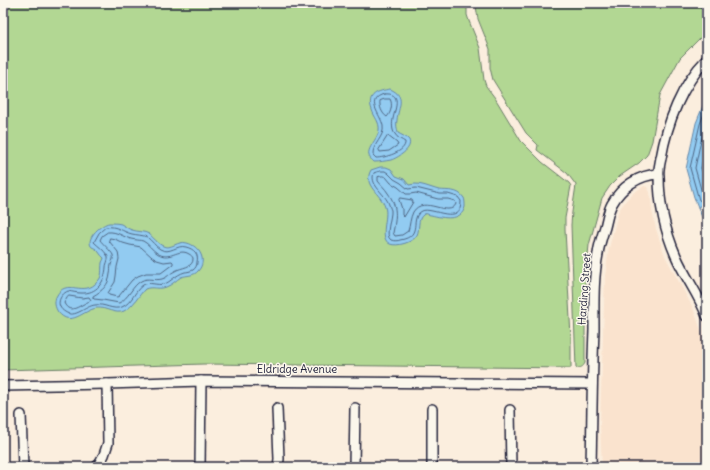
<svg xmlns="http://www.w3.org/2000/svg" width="710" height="470" viewBox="0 0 710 470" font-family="Delius,sans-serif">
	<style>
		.built { fill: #fae3ce }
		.green { fill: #b2d793; stroke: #6a7c67 }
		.water { fill: #92cbf1; stroke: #6587a8 }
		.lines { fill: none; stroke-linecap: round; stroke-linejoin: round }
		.shore { stroke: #4f6684; stroke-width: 1 }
		.stream { stroke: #6587a8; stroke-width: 2 }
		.minor-casing { stroke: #22223b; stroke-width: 12 }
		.minor { stroke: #fbf7ec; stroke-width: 9 }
		.labels { text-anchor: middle; stroke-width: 3; stroke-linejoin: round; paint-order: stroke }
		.street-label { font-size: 11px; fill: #22223b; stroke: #fbf7ec }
	</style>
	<rect width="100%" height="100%" fill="#fbeede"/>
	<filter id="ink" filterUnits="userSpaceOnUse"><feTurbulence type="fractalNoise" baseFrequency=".025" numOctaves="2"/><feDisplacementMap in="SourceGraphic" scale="8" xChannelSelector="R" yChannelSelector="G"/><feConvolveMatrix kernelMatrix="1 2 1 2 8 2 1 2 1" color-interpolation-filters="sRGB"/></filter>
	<g filter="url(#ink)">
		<path class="built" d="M644,186L647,187L650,192L652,211L656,229L665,256L693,308L707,347V467H602L600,424L605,276L609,248L619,210L627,199L633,193Z"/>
		<g class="green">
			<path d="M3,3H467V15L469,21L480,48L484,80L486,86L495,98L521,141L542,162L569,183L571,186L565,218V230L571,337V368L204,364L3,370Z"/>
			<path d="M476,3H707V31L680,58L660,95L652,141L647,155L639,163L620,176L610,186L602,198L589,245L585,285V363C583,367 581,368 576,368L571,225L572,212L576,185L567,173L537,150L538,145L526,133L493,80L490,68V49L478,19L476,6Z"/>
		</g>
		<g class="water">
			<path d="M390,89C407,96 398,107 397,120C396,124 397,129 398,133C401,135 407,137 409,140C413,149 397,158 391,160C385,161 380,162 374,162C360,152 378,141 379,130C380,122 374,117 372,110C366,94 378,91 390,89Z"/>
			<path d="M707,96V202L698,207L707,223V230L694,197L686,169L696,123Z"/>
			<path d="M380,167H386L391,169L396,176L404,179L409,185C411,185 413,184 415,184C423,184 431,188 439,190C448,191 458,189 464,198C465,200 465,204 465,207C461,222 443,218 431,215C428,215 426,212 423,215C417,219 420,229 417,235C414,242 397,247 390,244C378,238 389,217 385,207C381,193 362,186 371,170Z"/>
			<path d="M109,223C113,223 117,223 121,224C125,226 128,229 132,230C138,232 144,231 149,234C154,238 158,244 163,246C171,250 178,240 187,243C199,246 208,260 198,271C194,276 187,275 181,277C176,280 172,285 166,287C159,290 152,286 145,289C138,296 134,306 124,311C115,315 106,307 97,308C83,310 71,328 58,312C55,307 54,303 56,297C66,276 84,299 98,281C103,276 101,270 102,263C102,262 104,259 104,258C100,255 99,251 96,249C95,248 91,247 91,246C86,237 102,224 109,223Z"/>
		</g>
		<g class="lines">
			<g class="shore">
				<path d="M384,94C403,92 395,108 393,119C392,123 392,131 395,134C397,138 402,140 405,142C406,152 384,158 376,158L373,155C372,144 385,137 383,126C381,114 364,100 384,94Z"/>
				<path d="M385,99H390C393,104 391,113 387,117C382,114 379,106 380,101Z"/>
				<path d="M707,106L700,124L690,168L699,200L701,201L707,199"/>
				<path d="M707,119L699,149L695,168L702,193L703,194H707"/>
				<path d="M388,136L397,143L398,145L389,151L380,152L379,150Z"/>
				<path d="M707,141L701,168L707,187"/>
				<path d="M381,171H385L388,173L394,179L401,183L408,189L416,188L440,194H448L458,197L461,201C462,227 431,206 422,211C408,218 424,236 400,240C398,241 394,241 391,240C384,236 392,217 391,210C390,208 389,204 388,202C383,192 369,184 374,173Z"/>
				<path d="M383,176L386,177L391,183L398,187L406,194H410L416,193L438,199H448L455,201L456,204C449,219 424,194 413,212C410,218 410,225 408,231L402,235L395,236L393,233C396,217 398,207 388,193C385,188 381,185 378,181V177Z"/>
				<path d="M400,198L412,200L413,202L404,217L402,215V209L399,200Z"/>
				<path d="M106,227C116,225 123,232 132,234C137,235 142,235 147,237C152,241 155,246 160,249C170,255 177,244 186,247C194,249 199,254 197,262C197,265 196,268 193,270C191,271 187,272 185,272C175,275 171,282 164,284C157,286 149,281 143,285C135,290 132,303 122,307C113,311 104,303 95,305C85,306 75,319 65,312C55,306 59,295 68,291C73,292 77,293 81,293C97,294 105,282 106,267C106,263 110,259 107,255C104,250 98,246 94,242L99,233Z"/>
				<path d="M108,232C117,231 123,237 131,239C135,240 140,240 143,241C149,244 152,250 157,253C170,262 178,247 189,254C191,255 192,256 193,258C194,268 181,267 175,271C170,273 167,278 162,279C154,281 148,277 141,281C132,286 129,298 119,303L103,300L94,299L93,298V296C102,291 109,285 110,274C111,271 110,268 111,265C112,261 114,259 113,255C111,251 103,244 100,240L102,236Z"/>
				<path d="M110,238L115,239L123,243L130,245L141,247L152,257L157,260L164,262L172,261L173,262V264L161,273H146L138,276L132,280L119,296L117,297L109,295L108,293L115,282L116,276L117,267L119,259L118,252L109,241Z"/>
				<path d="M69,296L82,298L89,297L91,300L90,301C81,304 70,316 64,303L67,298Z"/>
			</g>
			<path class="stream" d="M697,3L707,11"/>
			<g class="minor-casing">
				<g id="minor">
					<path d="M707,59C682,84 667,123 661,158C660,163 658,170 659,176C659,203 665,231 676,256C685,277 699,295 707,316"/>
					<path d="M3,386L107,384L201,381L592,384"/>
					<path d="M277,408L279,459L278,467"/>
					<path d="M432,409V467"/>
					<path d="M510,410L511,467"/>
					<path d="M21,415L23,467"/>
					<path d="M96,467L99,464L104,455L108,443L107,384"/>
					<path d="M200,467L201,381"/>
					<path d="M354,467L355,408"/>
					<path d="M591,467C592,421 592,376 594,330C594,305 593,279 598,254C599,245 602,236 605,227C607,220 608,211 612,204C621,187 639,175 658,174"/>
				</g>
			</g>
			<use href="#minor" class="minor"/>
		</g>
	</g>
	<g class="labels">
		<g class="street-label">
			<text transform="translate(584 289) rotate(-86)" y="4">Harding Street</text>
			<text x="297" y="373">Eldridge Avenue</text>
		</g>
	</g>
	<rect width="710" height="470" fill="none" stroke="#fbf7ec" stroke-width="16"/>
	<rect x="8" y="8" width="694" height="454" fill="none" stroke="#22223b" stroke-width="1.5" filter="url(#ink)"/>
</svg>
